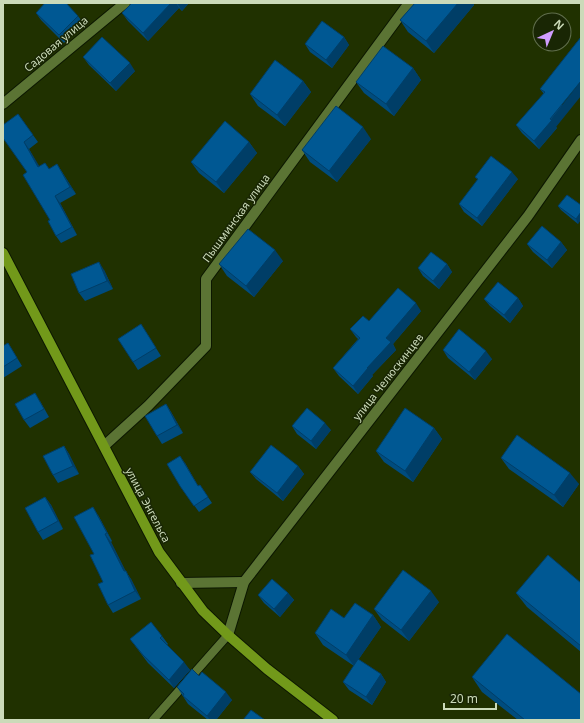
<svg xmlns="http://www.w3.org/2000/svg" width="584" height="723" viewBox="0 0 584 723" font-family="'Noto Sans',sans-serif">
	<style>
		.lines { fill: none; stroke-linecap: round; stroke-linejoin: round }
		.service-casing { stroke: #0c1700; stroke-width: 10 }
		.minor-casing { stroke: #0c1700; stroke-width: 12 }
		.primary-casing { stroke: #0c1700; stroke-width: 12 }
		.service { stroke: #5b7434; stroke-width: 8 }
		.minor { stroke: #5b7434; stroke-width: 10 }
		.primary { stroke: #72991a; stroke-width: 10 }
		.wall { fill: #004c7e }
		.shaded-wall { fill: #003e67 }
		.building { fill: #005893; stroke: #003e67 }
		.labels { text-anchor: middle; stroke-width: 3; stroke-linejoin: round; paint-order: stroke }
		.street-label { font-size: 11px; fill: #cbdab9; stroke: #192604 }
	</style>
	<rect width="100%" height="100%" fill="#203100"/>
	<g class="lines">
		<g class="service-casing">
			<path id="service" d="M153,720L228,635"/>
		</g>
		<g class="minor-casing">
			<g id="minor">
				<path d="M3,104L125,3"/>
				<path d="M104,446L148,406L206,346V279L409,3"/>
				<path d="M181,583L244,582"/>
				<path d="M228,635L244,582L528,216L581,140"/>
			</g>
		</g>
		<g class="primary-casing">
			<path id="primary" d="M3,253L159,552L203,611L228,635L267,669L333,720"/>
		</g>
		<use href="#service" class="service"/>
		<use href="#minor" class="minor"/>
		<use href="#primary" class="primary"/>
	</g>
	<g class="wall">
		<path d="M132,3H189L182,11L179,8L148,41L128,21L122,13Z"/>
		<path d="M415,3H473L474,5L434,53L408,32L400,20Z"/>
		<path d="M36,13L78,16L84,24L64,43L41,20Z"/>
		<path d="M344,37L349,45L332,68L310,52L305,44Z"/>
		<path d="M581,37L556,127L557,128L539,149L522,133L516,125L544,94L540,89Z"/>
		<path d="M83,57L135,71L116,91L89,65Z"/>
		<path d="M413,68L421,80L394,116L364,93L356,82Z"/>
		<path d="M303,81L311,92L285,126L258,106L250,94Z"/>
		<path d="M18,114L38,142L29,149L39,167L45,163L49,169L57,164L76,194L60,203L77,235L61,243L56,236L50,220L27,172Z"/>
		<path d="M371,139L337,182L310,162L302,150Z"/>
		<path d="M249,142L257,153L224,193L199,173L191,162Z"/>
		<path d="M475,177L518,179L482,226L464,212L459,204L478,180Z"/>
		<path d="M581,205L578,224L561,210L558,206Z"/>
		<path d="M561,242L567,250L552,268L533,252L527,244Z"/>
		<path d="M283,261L254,297L227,276L219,264Z"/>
		<path d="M447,264L452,272L439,289L423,276L418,268Z"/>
		<path d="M104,270L113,289L85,301L79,293Z"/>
		<path d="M518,298L523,306L510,323L490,306L484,299Z"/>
		<path d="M421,311L393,344L396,350L372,375L373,376L358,394L339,376L333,368L358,339L356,337L350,329L369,321Z"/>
		<path d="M146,332L161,356L138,370L133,362Z"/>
		<path d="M8,343L22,366L3,378V346Z"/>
		<path d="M443,350L492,359L475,380L448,358Z"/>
		<path d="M40,401L49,417L30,428L24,420Z"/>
		<path d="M166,404L171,412L183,433L162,444L157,436Z"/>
		<path d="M292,426L331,430L316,449L297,434Z"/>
		<path d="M434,428L442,439L413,482L384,462L376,451Z"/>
		<path d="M64,446L69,454L79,474L58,483L53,475Z"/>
		<path d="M501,458L579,484L563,507L509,469Z"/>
		<path d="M185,463L198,486L200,485L212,503L199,512L180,486Z"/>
		<path d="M298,466L304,474L283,501L256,479L250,472Z"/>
		<path d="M45,497L51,505L63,529L43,540L38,532Z"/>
		<path d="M98,515L112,541L111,542L126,572L131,579L141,599L113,613L108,605L103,582L94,554Z"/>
		<path d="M581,583V652L527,607L516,593Z"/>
		<path d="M288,593L294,600L280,617L264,603L258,595Z"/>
		<path d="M439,602L409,641L382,620L374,609Z"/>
		<path d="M373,615L381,627L358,660L381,674L386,682L372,705L349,690L343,682L354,666L323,645L315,633L344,618Z"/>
		<path d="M162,636L168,644L167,645L190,670L174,688L148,663L130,639Z"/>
		<path d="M199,676L232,700L216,720H208L188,704L177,687Z"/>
		<path d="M472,677L581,720H518L482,692Z"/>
	</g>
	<g class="shaded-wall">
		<path d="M171,3H176L179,8L148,41L143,33Z"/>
		<path d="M177,3H189L182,11Z"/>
		<path d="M458,3H473L474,5L434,53L426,41Z"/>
		<path d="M344,37L349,45L332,68L326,60Z"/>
		<path d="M130,63L135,71L116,91L110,83Z"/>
		<path d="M413,68L421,80L394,116L386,104Z"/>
		<path d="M303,81L311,92L285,126L277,115Z"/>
		<path d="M581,81V96L556,127L557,128L539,149L534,141Z"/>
		<path d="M363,127L371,139L337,182L329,171Z"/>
		<path d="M24,142L29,149L44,174L38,167Z"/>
		<path d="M249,142L257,153L224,193L216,182Z"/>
		<path d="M57,164L62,172L76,194L70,187Z"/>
		<path d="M512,172L518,179L482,226L477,218Z"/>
		<path d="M55,196L60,203L77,235L72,227Z"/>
		<path d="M581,212V220L578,224L576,219Z"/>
		<path d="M561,242L567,250L552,268L547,260Z"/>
		<path d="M275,250L283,261L254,297L246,286Z"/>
		<path d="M99,262L104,270L113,289L107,281Z"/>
		<path d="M447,264L452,272L439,289L433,281Z"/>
		<path d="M518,298L523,306L510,323L504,315Z"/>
		<path d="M416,303L421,311L393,344L396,350L372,375L373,376L358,394L353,386L367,368L386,338Z"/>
		<path d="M486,351L492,359L475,380L469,372Z"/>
		<path d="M166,404L171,412L183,433L177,425Z"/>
		<path d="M325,423L331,430L316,449L311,441Z"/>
		<path d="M434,428L442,439L413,482L405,471Z"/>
		<path d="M64,446L69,454L79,474L73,466Z"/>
		<path d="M180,456L185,463L202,493L198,486Z"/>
		<path d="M298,466L304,474L283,501L277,493Z"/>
		<path d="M570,473L579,484L563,507L554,495Z"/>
		<path d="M45,497L51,505L63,529L58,521Z"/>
		<path d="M93,507L98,515L112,541L107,533Z"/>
		<path d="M105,534L111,542L126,572L131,579L141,599L135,591L124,571Z"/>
		<path d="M431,591L439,602L409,641L401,630Z"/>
		<path d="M288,593L294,600L280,617L274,609Z"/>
		<path d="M373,615L381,627L354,666L346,655Z"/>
		<path d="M184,662L190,670L174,688L169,680Z"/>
		<path d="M381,674L386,682L372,705L366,697Z"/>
		<path d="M226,692L232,700L216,720H210L207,716Z"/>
	</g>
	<g class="building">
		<path d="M45,3H66L78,16L59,35L36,13Z"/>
		<path d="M132,3H171L143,33L122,13Z"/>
		<path d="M415,3H458L426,41L400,20Z"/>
		<path d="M322,21L344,37L326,60L305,44Z"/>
		<path d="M102,37L130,63L110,83L83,57Z"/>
		<path d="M581,37V81L550,119L552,120L534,141L516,125L545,92L540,89Z"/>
		<path d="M383,46L413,68L386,104L356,82Z"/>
		<path d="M275,60L303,81L277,115L250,94Z"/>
		<path d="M336,106L363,127L329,171L302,150Z"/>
		<path d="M18,114L33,135L24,142L38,167L45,163L49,169L57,164L70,187L55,196L72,227L56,236L48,221L50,220L23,175L27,172L3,138V125Z"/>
		<path d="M225,121L249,142L216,182L191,162Z"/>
		<path d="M491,156L512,172L477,218L459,204L478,179L475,177Z"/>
		<path d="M567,195L581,205V212L576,219L558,206Z"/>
		<path d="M542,226L561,242L547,260L527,244Z"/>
		<path d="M248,229L275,250L246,286L219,264Z"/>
		<path d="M431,252L447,264L433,281L418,268Z"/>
		<path d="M99,262L107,281L79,293L71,274Z"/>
		<path d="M498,282L518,298L504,315L484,299Z"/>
		<path d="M398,288L416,303L386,338L391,342L367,368H368L353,386L333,368L360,338L350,329L363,316L369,321Z"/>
		<path d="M141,324L156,348L133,362L118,339Z"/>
		<path d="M459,329L486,351L469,372L443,350Z"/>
		<path d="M8,343L17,358L3,367V346Z"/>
		<path d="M35,393L44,409L24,420L15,404Z"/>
		<path d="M166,404L177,425L157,436L145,416Z"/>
		<path d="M307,408L325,423L311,441L292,426Z"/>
		<path d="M405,408L434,428L405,471L376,451Z"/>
		<path d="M517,435L570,473L554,495L501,458Z"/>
		<path d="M271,445L298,466L277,493L250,472Z"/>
		<path d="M64,446L73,466L53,475L43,456Z"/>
		<path d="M180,456L198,486L200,485L208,497L194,506L180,486L167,464Z"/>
		<path d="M45,497L58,521L38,532L25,508Z"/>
		<path d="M93,507L107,533L105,534L124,571H126L135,591L108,605L98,584L103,582L90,555L94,554L74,517Z"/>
		<path d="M548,555L581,583V646L516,593Z"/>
		<path d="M403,570L431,591L401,630L374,609Z"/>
		<path d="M272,579L288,593L274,609L258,595Z"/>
		<path d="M355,603L373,615L346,655L315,633L331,609L344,618Z"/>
		<path d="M151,622L162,636L160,638L184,662L169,680L143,655L130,639Z"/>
		<path d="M507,634L581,694V720H525L472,677Z"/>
		<path d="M358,659L381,674L366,697L343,682Z"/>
		<path d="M192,669L199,676L202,672L226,692L207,716L183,696L184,694L177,687Z"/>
		<path d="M251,710L265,720H243Z"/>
	</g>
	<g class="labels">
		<g class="street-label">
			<text transform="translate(56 44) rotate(-40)" y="4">Садовая улица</text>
			<text transform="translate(236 218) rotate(-54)" y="4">Пышминская улица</text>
			<text transform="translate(388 377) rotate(-52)" y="4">улица Челюскинцев</text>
			<text transform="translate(148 505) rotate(62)" y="4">улица Энгельса</text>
		</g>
	</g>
	<rect width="584" height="723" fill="none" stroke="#cbdab9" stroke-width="8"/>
	<g transform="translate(552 32) rotate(44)"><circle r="19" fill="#192604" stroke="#606e4c"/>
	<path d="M0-3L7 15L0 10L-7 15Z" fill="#d09dff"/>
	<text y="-6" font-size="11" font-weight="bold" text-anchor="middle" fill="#cbdab9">N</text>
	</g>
	<path d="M444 703v6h52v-6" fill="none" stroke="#cbdab9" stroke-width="2"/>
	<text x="450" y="703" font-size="12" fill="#cbdab9" stroke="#192604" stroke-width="3" paint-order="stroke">20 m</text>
</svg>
